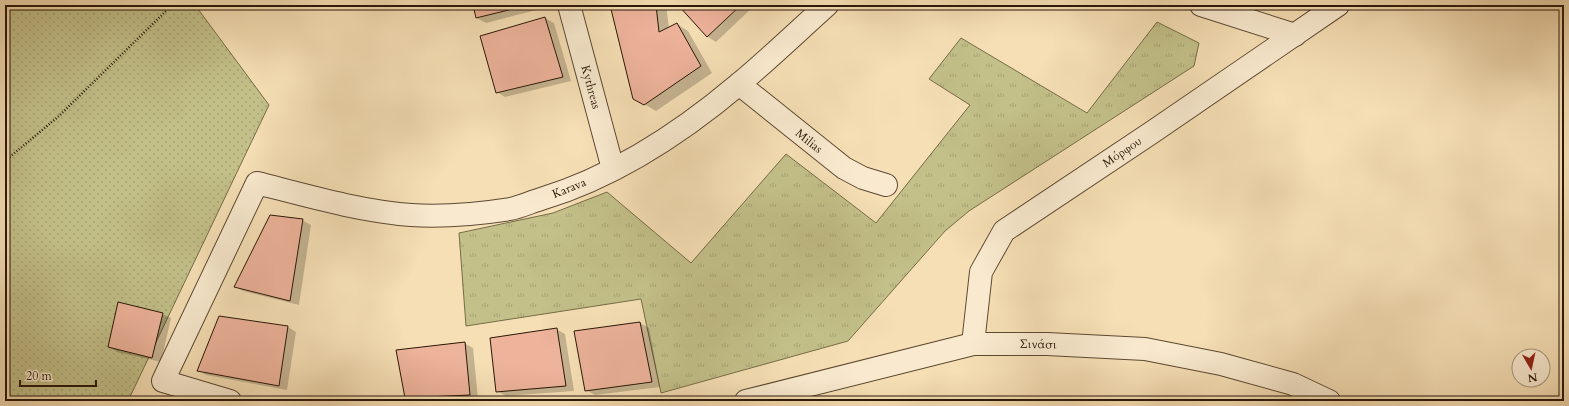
<svg xmlns="http://www.w3.org/2000/svg" width="1569" height="406" viewBox="0 0 1569 406" font-family="Cardo,serif">
	<style>
		.grass { fill: url(#grass-dots); stroke: #766c48 }
		.park { fill: url(#park-tufts); stroke: #766c48 }
		.shadow { fill: #0003 }
		.building { fill: #edb39b; stroke: #2a1707 }
		.lines { fill: none; stroke-linecap: round; stroke-linejoin: round }
		.minor-casing { stroke: #5d4932; stroke-width: 24 }
		.path { stroke: #2a1707; stroke-width: 2.5; stroke-dasharray: 1 2; stroke-linecap: butt }
		.minor { stroke: #f9eacf; stroke-width: 22 }
		.labels { text-anchor: middle; stroke-width: 3; stroke-linejoin: round; paint-order: stroke }
		.street-label { font-size: 12px; fill: #2a1707; stroke: #f9eacf }
	</style>
	<defs>
		<pattern id="grass-dots" width="8" height="8" patternUnits="userSpaceOnUse"><rect width="8" height="8" fill="#c3c089"/><path d="M2 2h.1M6 6h.1" fill="none" stroke="#a8a475" stroke-width="1.8" stroke-linecap="round"/></pattern>
		<pattern id="park-tufts" width="24" height="20" patternUnits="userSpaceOnUse"><rect width="24" height="20" fill="#c3c089"/><path d="M3 7l-1-3M5 7V3M7 7l1-3M15 17l-1-3M17 17v-4M19 17l1-3" fill="none" stroke="#a8a475"/></pattern>
	</defs>
	<rect width="100%" height="100%" fill="#f6dfb5"/>
	<filter id="stains"><feTurbulence type="fractalNoise" baseFrequency=".005" numOctaves="4"/><feColorMatrix values="0 0 0 0 .2 0 0 0 0 .09 0 0 0 0 .02 0 0 0 .5 -.17"/></filter>
	<radialGradient id="worn" r=".72"><stop offset=".6" stop-color="#630" stop-opacity="0"/><stop offset="1" stop-color="#630" stop-opacity=".3"/></radialGradient>
	<path class="grass" d="M5,5H195L269,105L128,401H5Z"/>
	<path class="park" d="M1157,22L1199,43L1194,66L969,211L945,231L848,341L661,393L641,299L466,326L459,233L553,213L607,192L691,263L786,154L876,223L970,105L929,79L961,38L1087,113Z"/>
	<g class="shadow">
		<path d="M474,5H556L486,23L477,18Z"/>
		<path d="M611,5H666L669,28L677,24L688,31L712,73L656,111L634,98Z"/>
		<path d="M680,5H755L716,42L708,37Z"/>
		<path d="M545,18L554,23L571,81L505,97L497,92Z"/>
		<path d="M302,220L311,225L299,305L243,291L235,286Z"/>
		<path d="M162,314L171,318L161,362L117,352L109,347Z"/>
		<path d="M220,317L288,327L296,332L287,390L206,375L198,370Z"/>
		<path d="M640,323L649,328L660,387L595,395L586,390L575,332Z"/>
		<path d="M556,329L565,334L574,391L506,396L497,391Z"/>
		<path d="M464,343L473,348L478,399L411,401L405,398Z"/>
	</g>
	<g class="building">
		<path d="M473,5H529L476,18Z"/>
		<path d="M610,5H656L659,32L677,23L701,66L644,105L633,99Z"/>
		<path d="M678,5H741L707,37Z"/>
		<path d="M545,17L563,77L496,93L480,36Z"/>
		<path d="M270,215L303,219L290,301L234,287Z"/>
		<path d="M118,302L163,313L152,358L108,347Z"/>
		<path d="M219,316L288,326L279,386L197,371Z"/>
		<path d="M640,322L652,382L585,391L574,331Z"/>
		<path d="M557,328L566,386L496,392L490,338Z"/>
		<path d="M465,342L470,395L405,398L396,350Z"/>
	</g>
	<g class="lines">
		<g class="minor-casing">
			<g id="minor">
				<path d="M569,5L613,169"/>
				<path d="M1201,5L1295,35"/>
				<path d="M739,84L844,168L863,178L886,185"/>
				<path d="M973,344L981,272L1004,231L1151,133L1338,5"/>
				<path d="M230,401L163,381L257,183C308,196 359,211 411,215C443,217 478,214 510,209C520,207 531,202 541,199C614,177 681,133 739,84C769,59 798,31 827,5"/>
				<path d="M746,401L973,344H1047L1145,349L1221,364L1293,384L1329,401"/>
			</g>
		</g>
		<path class="path" d="M5,161L59,116L172,5"/>
		<use href="#minor" class="minor"/>
	</g>
	<g class="labels">
		<g class="street-label">
			<text transform="translate(591 87) rotate(75)" y="4">Kythreas</text>
			<text transform="translate(809 141) rotate(39)" y="4">Milias</text>
			<text transform="translate(1122 152) rotate(-34)" y="4">Μόρφου</text>
			<text transform="translate(569 188) rotate(-22)" y="4">Karava</text>
			<text transform="translate(1038 344) rotate(1)" y="4">Σινάσι</text>
		</g>
	</g>
	<rect width="1569" height="406" fill="none" stroke="#f6dfb5" stroke-width="20"/>
	<rect x="6" y="6" width="1557" height="394" fill="none" stroke="#2a1707" stroke-width="2"/>
	<rect x="10" y="10" width="1549" height="386" fill="none" stroke="#2a1707"/>
	<g transform="translate(1531 368) rotate(171)"><circle r="19" fill="#f9eacf" stroke="#a6967f"/>
	<path d="M0-3L7 15L0 10L-7 15Z" fill="#8f2418"/>
	<text y="-6" font-size="11" font-weight="bold" text-anchor="middle" fill="#2a1707">N</text>
	</g>
	<path d="M20 380v6h76v-6" fill="none" stroke="#2a1707" stroke-width="2"/>
	<text x="26" y="380" font-size="12" fill="#2a1707" stroke="#f9eacf" stroke-width="3" paint-order="stroke">20 m</text>
	<rect width="100%" height="100%" filter="url(#stains)"/>
	<rect width="100%" height="100%" fill="url(#worn)"/>
</svg>
